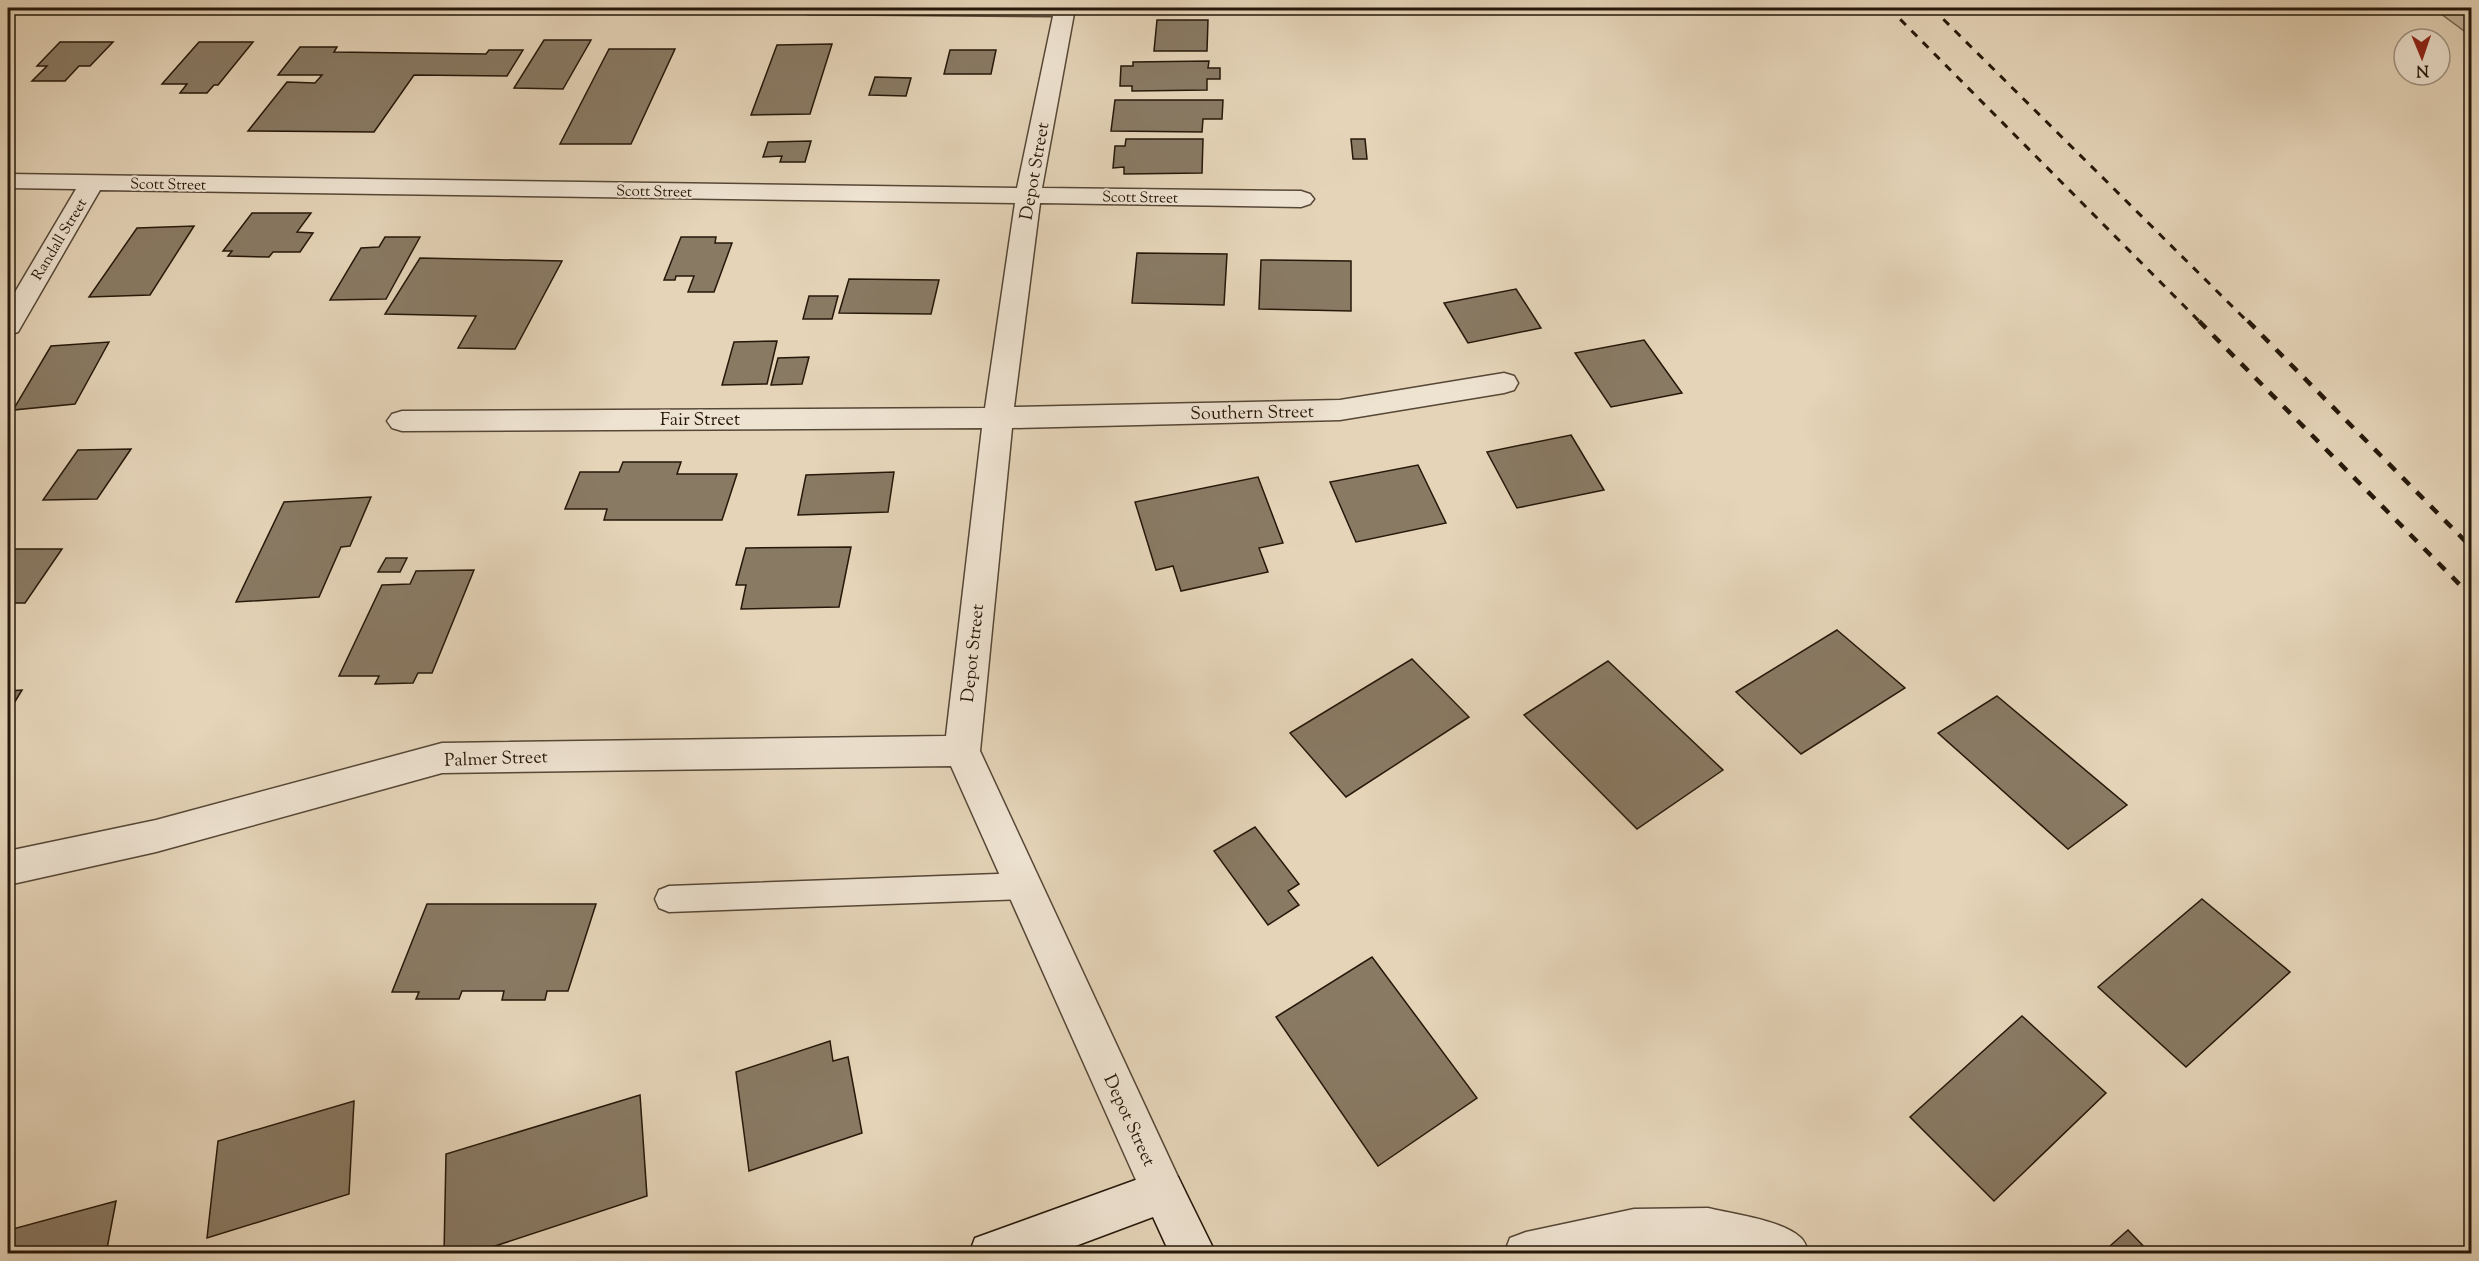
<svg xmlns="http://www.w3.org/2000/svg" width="2479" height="1261" viewBox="0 0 2479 1261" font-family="'Sorts Mill Goudy',serif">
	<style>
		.green { fill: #c5b49a; stroke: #766652; stroke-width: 1.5 }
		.building { fill: #897a64; stroke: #26180a; stroke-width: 1.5 }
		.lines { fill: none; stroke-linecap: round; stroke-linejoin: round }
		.lane-casing { stroke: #564736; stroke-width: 3 }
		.street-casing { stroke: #564736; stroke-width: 3 }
		.secondary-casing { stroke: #26180a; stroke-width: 3 }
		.lane { fill: #eee3d1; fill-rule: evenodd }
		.street { fill: #eee3d1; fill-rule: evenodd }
		.secondary { fill: #eee3d1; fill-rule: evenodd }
		.rail-far1 { stroke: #26180a; stroke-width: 3; stroke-dasharray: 8 8; stroke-linecap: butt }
		.rail { stroke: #26180a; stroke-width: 4.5; stroke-dasharray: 10 10; stroke-linecap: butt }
		.labels { text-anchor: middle; stroke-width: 4.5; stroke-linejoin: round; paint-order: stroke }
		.far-street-label { font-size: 15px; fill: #26180a; stroke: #eee3d1 }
		.street-label { font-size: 18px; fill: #26180a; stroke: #eee3d1 }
	</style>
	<rect width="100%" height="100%" fill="#e5d4b8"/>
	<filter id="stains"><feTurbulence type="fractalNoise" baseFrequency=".00333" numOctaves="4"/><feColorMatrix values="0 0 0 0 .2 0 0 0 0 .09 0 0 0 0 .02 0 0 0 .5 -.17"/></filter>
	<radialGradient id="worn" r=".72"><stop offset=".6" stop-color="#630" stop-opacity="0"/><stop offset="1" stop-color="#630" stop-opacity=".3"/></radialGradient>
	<path class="green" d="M2433,8H2471V36Z"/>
	<g class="building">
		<path d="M1157,20H1208L1207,51H1154Z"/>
		<path d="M544,40H591L563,89L514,88Z"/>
		<path d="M60,42H113L90,66H79L65,81H32L47,66H37Z"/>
		<path d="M199,42H253L218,85H214L207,93H180L187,84H162Z"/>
		<path d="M832,44L810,114L751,115L777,45Z"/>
		<path d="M300,47H337L334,52L486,54L489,50H523L507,76L414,75L374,132L248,131L287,82L315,83L322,75H278Z"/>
		<path d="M609,49H675L631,144H560Z"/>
		<path d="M950,50H996L991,74H944Z"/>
		<path d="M1209,61L1208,68H1220V79H1207V90L1132,91V86H1120L1121,66H1133V62Z"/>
		<path d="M875,77L911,78L906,96L869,95Z"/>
		<path d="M1115,100H1223L1222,119H1203L1202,132L1111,131Z"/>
		<path d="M1126,139H1203L1202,173L1124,174V167L1113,168L1115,146H1125Z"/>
		<path d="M1351,139H1365L1367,159H1353Z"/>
		<path d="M811,141L805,162H780L782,156L763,157L768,142Z"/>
		<path d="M252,213H311L297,232L313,233L300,252H273L269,257L228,256L232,251H223Z"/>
		<path d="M194,226L150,295L89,297L137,228Z"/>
		<path d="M385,237H420L386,299L330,300L361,248L379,247Z"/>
		<path d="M681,237H716L715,243H732L714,292H688L694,276H676L675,280H664Z"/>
		<path d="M1137,253L1227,254L1224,305L1132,303Z"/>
		<path d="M420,258L562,261L515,349L458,348L476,316L385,314Z"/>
		<path d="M1261,260L1351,261V311L1259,309Z"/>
		<path d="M849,279L939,280L931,314L839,313Z"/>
		<path d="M1516,289L1541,328L1468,343L1444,303Z"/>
		<path d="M809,296H838L832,319H803Z"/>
		<path d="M1644,340L1682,393L1611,407L1575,353Z"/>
		<path d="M777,341L767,384L722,385L734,342Z"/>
		<path d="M109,342L75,404L13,410L51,346Z"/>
		<path d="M809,357L802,384L771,385L778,358Z"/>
		<path d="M1571,435L1604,490L1517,508L1487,452Z"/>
		<path d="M131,449L97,499L43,500L78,450Z"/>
		<path d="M623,462H681L677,474H737L722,520H604L607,509H565L580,472H619Z"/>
		<path d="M1418,465L1446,523L1356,542L1330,482Z"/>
		<path d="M894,472L888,512L798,515L806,475Z"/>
		<path d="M1258,477L1283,543L1259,548L1268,572L1181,591L1173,566L1156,570L1135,502Z"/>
		<path d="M371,497L350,546L341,547L319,597L236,602L284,502Z"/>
		<path d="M851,547L839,607L741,609L746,585H736L746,548Z"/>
		<path d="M8,549H62L25,603H8Z"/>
		<path d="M386,558H407L400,572H378Z"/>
		<path d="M474,570L432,673H418L413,683L375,684L379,676H339L382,585L410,584L416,571Z"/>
		<path d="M1837,630L1905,688L1801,754L1736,692Z"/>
		<path d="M1412,659L1469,717L1346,797L1290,733Z"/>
		<path d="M1608,661L1723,770L1637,829L1524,715Z"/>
		<path d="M22,690L8,713V691Z"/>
		<path d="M1997,696L2127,805L2068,849L1938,733Z"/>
		<path d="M1255,827L1299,884L1288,891L1299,905L1268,925L1214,851Z"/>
		<path d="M2202,899L2290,972L2186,1067L2098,987Z"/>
		<path d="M427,904H596L568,991H547L545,1000H502L504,991H462L459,999H416L419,992H392Z"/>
		<path d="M1372,957L1477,1098L1378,1166L1276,1017Z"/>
		<path d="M2022,1016L2106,1093L1994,1201L1910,1117Z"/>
		<path d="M830,1041L833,1061L848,1057L862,1133L749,1171L736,1072Z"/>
		<path d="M640,1095L647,1196L471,1254H444L446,1154Z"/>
		<path d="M354,1101L349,1194L207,1238L218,1141Z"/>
		<path d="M116,1201L106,1254H8L9,1230Z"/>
		<path d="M2128,1230L2151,1254H2101Z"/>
	</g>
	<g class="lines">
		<g class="lane-casing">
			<path id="lane" d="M1023,873L1033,877L1037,886L1033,895L1023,899L669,912L659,908L655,899L659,890L669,886Z"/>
		</g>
		<g class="street-casing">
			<g id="street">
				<path d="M799,8H1075L1042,188L1301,191L1310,194L1314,199L1310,204L1301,207L1040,203L1014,407L1340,400L1504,373L1514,376L1518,383L1514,390L1504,393L1340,420L1012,428L980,751L1185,1192L1178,1207L1163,1214L1148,1207L951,766L442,773L156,852L8,885V851L156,820L442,743L946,736L982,428L402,431L392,428L387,421L392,414L402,411L985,408L1015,203L100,190L18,332L8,335V304L76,189L8,188V174L1017,188L1053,16L809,14L801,13Z"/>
				<path d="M1708,1208C1733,1214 1781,1220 1800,1237C1805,1241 1807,1248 1809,1254H1504L1510,1238L1526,1232L1634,1209Z"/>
			</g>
		</g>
		<g class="secondary-casing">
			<path id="secondary" d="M1163,1170L1178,1177L1216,1254H1170L1153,1217L1054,1254H969L975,1238Z"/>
		</g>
		<use href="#lane" class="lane"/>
		<use href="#street" class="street"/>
		<use href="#secondary" class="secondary"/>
		<g class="rail-far1">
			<path d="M1889,8L2201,323"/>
			<path d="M1932,8L2249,323"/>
		</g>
		<g class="rail">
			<path d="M2199,321L2472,597"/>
			<path d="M2248,321L2472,548"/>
		</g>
	</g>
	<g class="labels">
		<g class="far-street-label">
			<text transform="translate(168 184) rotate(1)" y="5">Scott Street</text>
			<text transform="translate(654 191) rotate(1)" y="5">Scott Street</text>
			<text transform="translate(1140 197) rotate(1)" y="5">Scott Street</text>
			<text transform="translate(59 239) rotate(-59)" y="5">Randall Street</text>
		</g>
		<g class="street-label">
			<text transform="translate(1034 171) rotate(-80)" y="6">Depot Street</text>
			<text transform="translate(1252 412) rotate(-1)" y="6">Southern Street</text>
			<text x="700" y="425">Fair Street</text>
			<text transform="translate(972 653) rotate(-84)" y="6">Depot Street</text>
			<text transform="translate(496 758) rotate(-2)" y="6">Palmer Street</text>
			<text transform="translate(1130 1120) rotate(65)" y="6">Depot Street</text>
		</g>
	</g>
	<rect width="2479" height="1261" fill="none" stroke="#e5d4b8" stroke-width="30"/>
	<rect x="9" y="9" width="2461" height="1243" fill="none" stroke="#26180a" stroke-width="3"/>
	<rect x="15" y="15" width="2449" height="1231" fill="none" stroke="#26180a" stroke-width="1.5"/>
	<g transform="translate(2422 57) rotate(178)"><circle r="28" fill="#eee3d1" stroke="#9e9281" stroke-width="1.5"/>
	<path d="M0-4.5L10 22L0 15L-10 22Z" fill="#8f2418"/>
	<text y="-9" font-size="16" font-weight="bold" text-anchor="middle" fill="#26180a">N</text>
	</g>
	<rect width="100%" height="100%" filter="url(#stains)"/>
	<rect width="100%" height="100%" fill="url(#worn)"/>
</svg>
